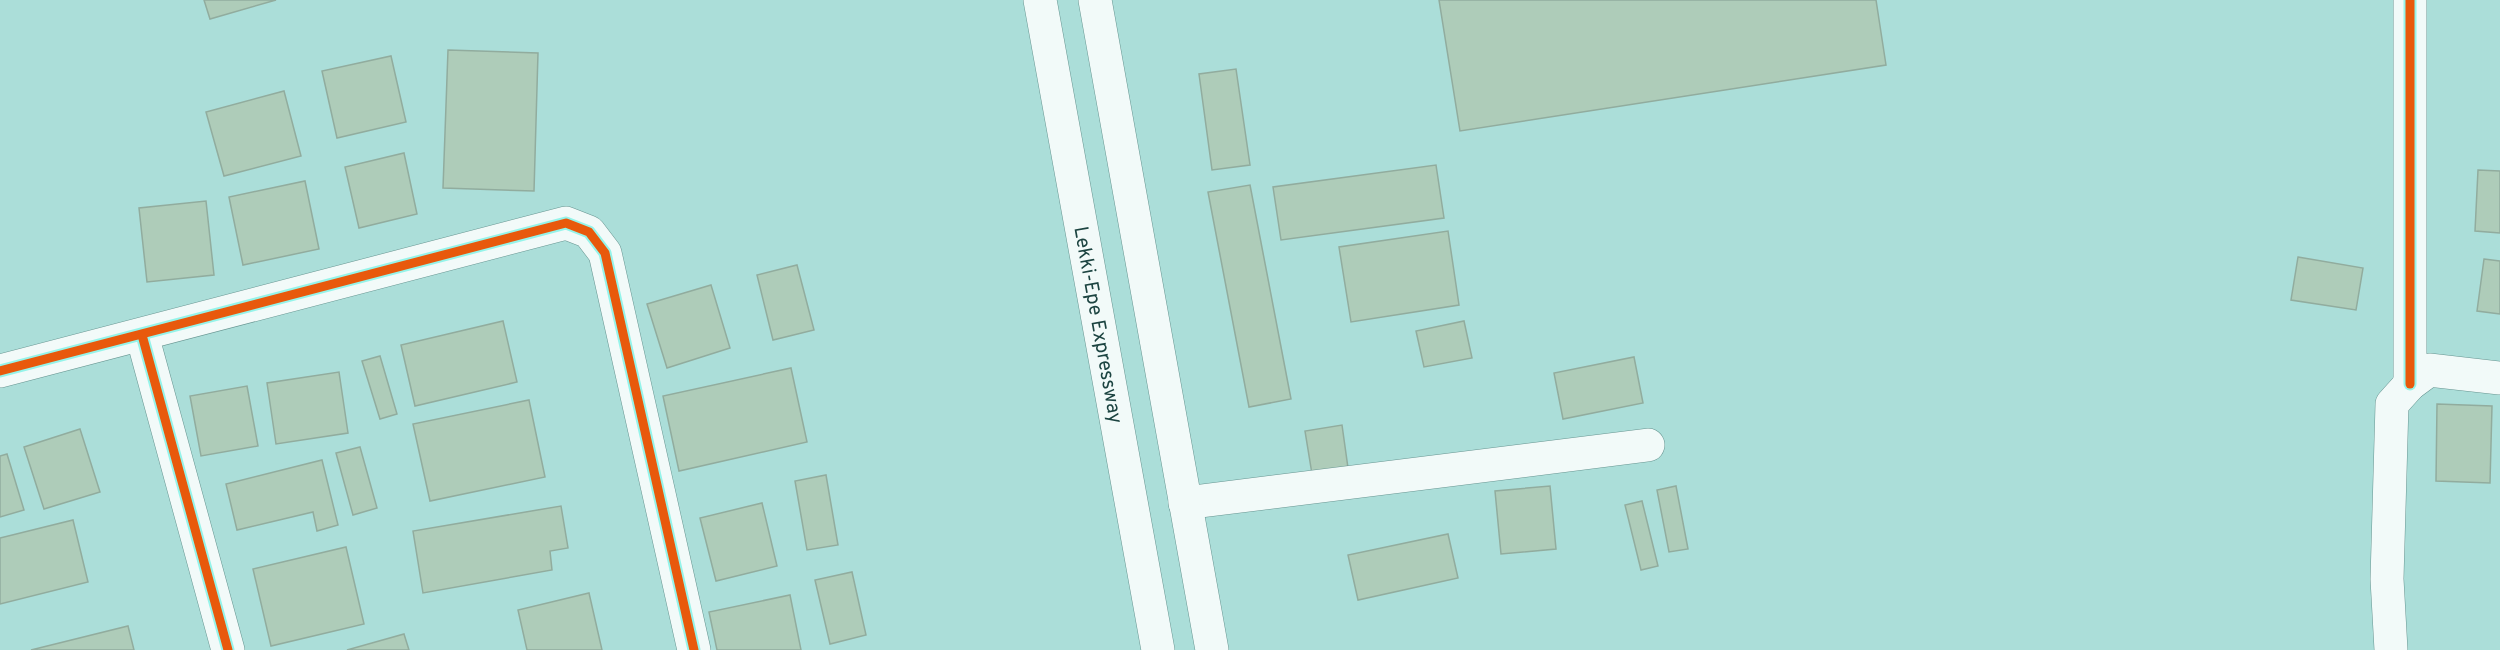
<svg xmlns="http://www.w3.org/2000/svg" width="2500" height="650" viewBox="0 0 2500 650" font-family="Overpass,sans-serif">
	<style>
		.building { fill: #aeccb9; stroke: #91ac9e; stroke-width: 1.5 }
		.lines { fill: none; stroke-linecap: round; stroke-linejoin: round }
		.minor-casing { stroke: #679591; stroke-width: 34 }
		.highway-casing { stroke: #679591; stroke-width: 34 }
		.minor { stroke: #f2faf9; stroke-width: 33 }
		.highway { stroke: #f2faf9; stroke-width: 33 }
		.cycleway-casing { stroke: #95f4ea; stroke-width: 13 }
		.cycleway { stroke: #e8590c; stroke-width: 9 }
		.labels { text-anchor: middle; stroke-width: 5; stroke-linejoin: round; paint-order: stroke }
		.street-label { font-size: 20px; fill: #1c4441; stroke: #95f4ea }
	</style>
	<rect width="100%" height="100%" fill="#abded9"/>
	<g class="building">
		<path d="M204,0H276L210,19Z"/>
		<path d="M1439,0H1876L1886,65L1460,131Z"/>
		<path d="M448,50L538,53L534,191L443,188Z"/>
		<path d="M391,56L406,122L337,138L322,71Z"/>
		<path d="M1236,69L1250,165L1212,170L1199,74Z"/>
		<path d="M284,91L301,156L224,176L206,112Z"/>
		<path d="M404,153L417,214L359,228L345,167Z"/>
		<path d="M1436,165L1444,218L1281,240L1273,187Z"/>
		<path d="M2478,170L2500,171V233L2475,231Z"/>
		<path d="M305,181L319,249L243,265L229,197Z"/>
		<path d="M1250,185L1291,399L1249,407L1208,192Z"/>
		<path d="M206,201L214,275L147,282L139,208Z"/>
		<path d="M1448,231L1459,305L1351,322L1339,247Z"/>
		<path d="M2298,257L2363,268L2356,310L2291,300Z"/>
		<path d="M2484,259L2500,261V314L2477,311Z"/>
		<path d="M797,265L814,330L773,340L757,275Z"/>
		<path d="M711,285L730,348L667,368L647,304Z"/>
		<path d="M503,321L517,382L415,406L401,345Z"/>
		<path d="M1464,321L1472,358L1424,367L1416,331Z"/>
		<path d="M380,356L397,414L380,419L362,361Z"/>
		<path d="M1634,357L1643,403L1563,419L1554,373Z"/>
		<path d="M791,368L807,442L679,471L663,396Z"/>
		<path d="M339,372L348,433L276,444L267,383Z"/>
		<path d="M247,386L258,446L201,456L190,396Z"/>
		<path d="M529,400L545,477L430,501L413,424Z"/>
		<path d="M2437,404L2492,406L2490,483L2436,481Z"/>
		<path d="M1342,425L1348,468L1312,474L1305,431Z"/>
		<path d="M80,429L100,492L44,509L24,447Z"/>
		<path d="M360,447L377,508L353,515L336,453Z"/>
		<path d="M7,454L24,510L0,517V456Z"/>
		<path d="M322,460L338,525L317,531L313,512L237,530L226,484Z"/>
		<path d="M826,475L838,545L807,550L795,481Z"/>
		<path d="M1550,486L1556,549L1501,554L1495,491Z"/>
		<path d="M1676,486L1688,549L1669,552L1657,490Z"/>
		<path d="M1642,501L1658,566L1641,570L1625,505Z"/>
		<path d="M762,503L777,566L716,581L700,518Z"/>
		<path d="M561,506L568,548L550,551L552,570L423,593L413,531Z"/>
		<path d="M73,520L88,582L0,604V538Z"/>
		<path d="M1448,534L1458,578L1358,600L1348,555Z"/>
		<path d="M346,547L364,624L271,646L253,569Z"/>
		<path d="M852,572L866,635L830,644L815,580Z"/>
		<path d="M589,593L602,650H527L518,610Z"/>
		<path d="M790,595L801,650H717L709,612Z"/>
		<path d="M128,626L134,650H31Z"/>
		<path d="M404,634L409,650H347Z"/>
	</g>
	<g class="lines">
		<g class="minor-casing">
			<g id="minor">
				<path d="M2410,0V384"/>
				<path d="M142,335L228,650"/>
				<path d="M0,371L566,223L589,232L605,253L694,650"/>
				<path d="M1185,503L1648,445"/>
				<path d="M2391,650L2387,579L2392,404L2410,384L2429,370L2500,378"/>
			</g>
		</g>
		<g class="highway-casing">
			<g id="highway">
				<path id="s1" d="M1040,0L1158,650"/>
				<path d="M1095,0L1212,650"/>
			</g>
		</g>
		<use href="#minor" class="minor"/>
		<use href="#highway" class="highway"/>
		<g class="cycleway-casing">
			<g id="cycleway">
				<path d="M2410,0V384"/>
				<path d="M142,335L228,650"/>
				<path d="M0,371L566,223L589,232L605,253L694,650"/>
			</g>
		</g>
		<use href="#cycleway" class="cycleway"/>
	</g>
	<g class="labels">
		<g class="street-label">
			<text dy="7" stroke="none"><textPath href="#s1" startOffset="330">Lekki-Epe Expressway</textPath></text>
		</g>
	</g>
</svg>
